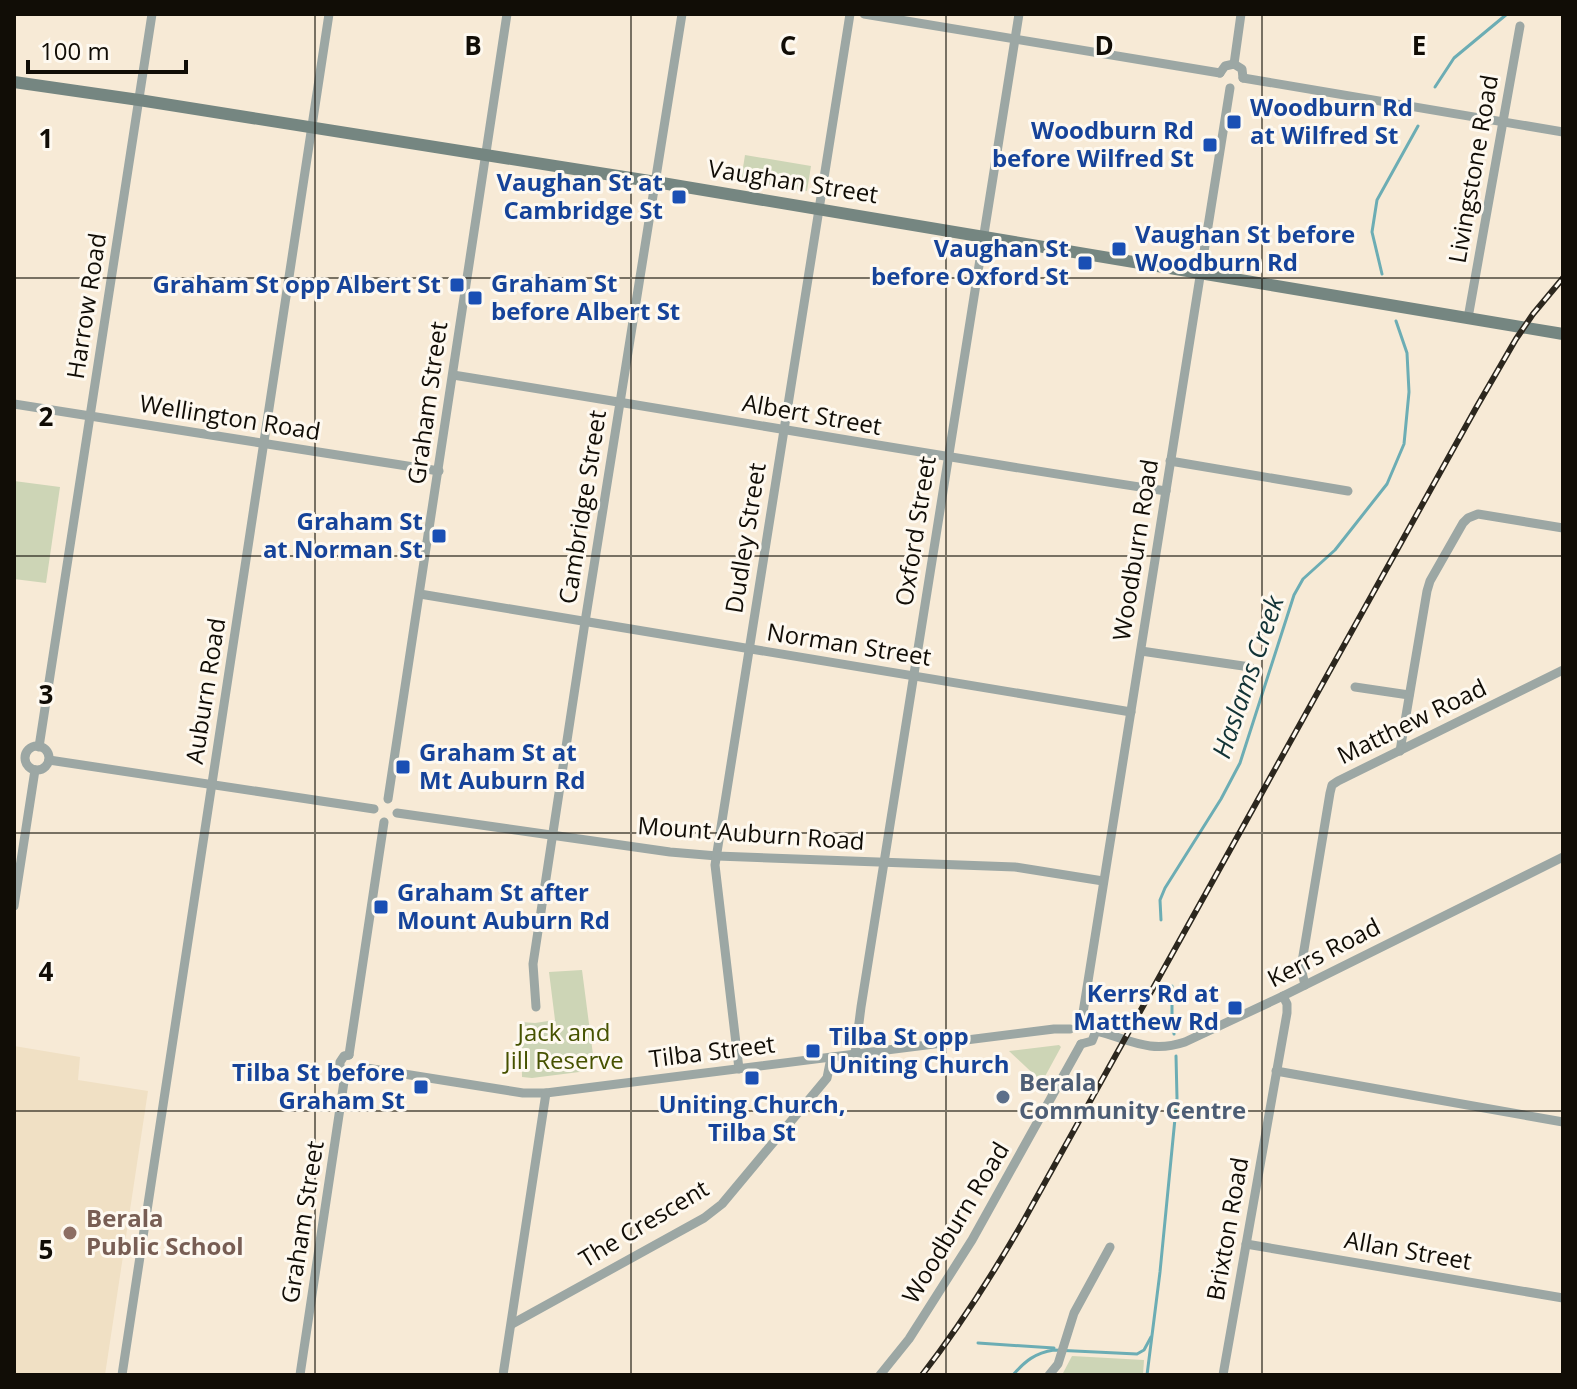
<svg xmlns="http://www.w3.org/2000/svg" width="1577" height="1389" viewBox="0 0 1577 1389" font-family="'Open Sans',sans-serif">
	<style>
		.built { fill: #f0e0c4 }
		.green { fill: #cdd5b6 }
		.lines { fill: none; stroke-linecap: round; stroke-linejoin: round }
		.stream { stroke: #6cadb4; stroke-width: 3 }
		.street { stroke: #9ca7a4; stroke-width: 9 }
		.secondary { stroke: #758681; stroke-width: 12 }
		.rail-casing { stroke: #2c271e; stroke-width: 6 }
		.rail { stroke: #fef9f0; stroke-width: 3; stroke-dasharray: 9; stroke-linecap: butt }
		.grid { fill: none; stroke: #110d06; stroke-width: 2; stroke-opacity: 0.55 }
		.transit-dot { fill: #1a4fb4; stroke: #fef9f0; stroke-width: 3 }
		.service-dot { fill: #5c6f8a; stroke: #fef9f0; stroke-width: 3 }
		.education-dot { fill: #8d6e63; stroke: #fef9f0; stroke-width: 3 }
		.labels { text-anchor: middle; stroke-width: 6; stroke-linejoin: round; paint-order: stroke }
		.transit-label { font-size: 24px; font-weight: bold; fill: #164399; stroke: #fef9f0; text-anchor: end }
		.street-label { font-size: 24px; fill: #110d06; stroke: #fef9f0 }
		.park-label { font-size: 24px; fill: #465200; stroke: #fef9f0 }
		.service-label { font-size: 24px; font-weight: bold; fill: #4e5e75; stroke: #fef9f0; text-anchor: start }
		.education-label { font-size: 24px; font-weight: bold; fill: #785e54; stroke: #fef9f0; text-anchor: start }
		.water-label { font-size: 26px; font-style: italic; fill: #113336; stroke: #fef9f0 }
		.grid-label { font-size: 26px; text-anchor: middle; font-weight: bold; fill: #110d06; stroke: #fef9f0; stroke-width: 6; stroke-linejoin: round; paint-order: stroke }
	</style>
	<rect width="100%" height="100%" fill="#f7ead6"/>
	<path class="built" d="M14,1046L80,1057L78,1080L148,1091L105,1375H14Z"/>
	<g class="green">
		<path d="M745,155L811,166L807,191L741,180Z"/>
		<path d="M14,481L60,487L46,583L14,579Z"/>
		<path d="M582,970L595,1070L532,1078L522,1077L521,1022L535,1023L555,1020L549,972Z"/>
		<path d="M1059,1045L1061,1047L1042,1082L1009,1051Z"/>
		<path d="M1072,1356L1144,1360L1143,1375H1062Z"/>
	</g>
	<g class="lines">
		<g class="stream">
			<path d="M1435,87L1454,58L1507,14"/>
			<path d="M1382,274L1372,232L1377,200L1418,126"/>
			<path d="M1161,920L1160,900L1165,888L1221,799L1240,763L1294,595L1303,579L1335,550L1387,484L1404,444L1409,392L1407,353L1396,321"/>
			<path d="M1172,986V1022L1174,1034"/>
			<path d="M978,1343L1054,1348"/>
			<path d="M1013,1375C1025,1361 1035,1353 1054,1350L1137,1354L1144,1350L1151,1337"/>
			<path d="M1147,1375L1160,1272L1177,1098L1176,1056"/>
		</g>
		<g class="street">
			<path d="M864,14L1220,73"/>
			<path d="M1234,64L1241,14"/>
			<path d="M1220,73L1225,66L1234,64L1242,69L1243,78"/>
			<path d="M1243,78L1563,132"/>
			<path d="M1468,318L1520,26"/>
			<path d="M453,375C690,413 928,455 1166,491"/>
			<path d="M14,404L439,471"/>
			<path d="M1170,461L1348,491"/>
			<path d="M420,594L1131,712"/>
			<path d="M1141,651L1250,667"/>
			<path d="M1355,687L1409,695"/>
			<circle cx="37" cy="758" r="12"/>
			<path d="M39,747L152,14"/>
			<path d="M1400,751L1427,591L1430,581L1463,523L1468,518L1478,514L1563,528"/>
			<path d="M49,760L374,809"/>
			<path d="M388,799L507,14"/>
			<path d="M397,813L670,852L717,856L1015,867L1103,881"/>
			<path d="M14,906L35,770"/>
			<path d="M1305,985L1301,968L1330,793L1332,785L1338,781L1563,670"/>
			<path d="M536,1007L533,964L585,622L682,14"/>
			<path d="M1082,1019L1230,88"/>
			<path d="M1096,1031C1129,1039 1149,1054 1185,1042L1283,996L1563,857"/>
			<path d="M1081,1044L1092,1041L1096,1031"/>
			<path d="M855,1054L861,1007L1019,14"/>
			<path d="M349,1055L384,822"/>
			<path d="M360,1067L523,1093H546L1054,1029H1070"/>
			<path d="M739,1069L715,865L850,14"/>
			<path d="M1276,1071L1563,1122"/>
			<path d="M345,1075L340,1070V1062L344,1056L349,1055"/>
			<path d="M1246,1244L1563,1298"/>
			<path d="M512,1324L704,1218L722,1204L827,1078L831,1058"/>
			<path d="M122,1375L329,14"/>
			<path d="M300,1375L345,1075"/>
			<path d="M503,1375L546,1093"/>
			<path d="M880,1375L909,1339L972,1240L1081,1044"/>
			<path d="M1049,1375L1058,1364L1074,1313L1110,1247"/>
			<path d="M1223,1375L1287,1013V1004L1283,996"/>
		</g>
		<path class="secondary" d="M14,82L139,100L656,182L1563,334"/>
		<g class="rail-casing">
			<path id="rail" d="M922,1375C960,1326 993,1274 1024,1220L1476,408L1516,339L1533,314L1563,278"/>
		</g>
		<use href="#rail" class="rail"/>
	</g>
	<path class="grid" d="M315,14V1375M631,14V1375M946,14V1375M1262,14V1375M14,278H1563M14,556H1563M14,833H1563M14,1111H1563"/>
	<g class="transit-dot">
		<rect x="1226" y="114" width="16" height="16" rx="4"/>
		<rect x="1202" y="137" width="16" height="16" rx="4"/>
		<rect x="671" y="189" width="16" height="16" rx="4"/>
		<rect x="1111" y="241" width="16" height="16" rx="4"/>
		<rect x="1077" y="255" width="16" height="16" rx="4"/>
		<rect x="449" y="277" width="16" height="16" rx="4"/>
		<rect x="467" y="290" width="16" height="16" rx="4"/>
		<rect x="431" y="528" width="16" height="16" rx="4"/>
		<rect x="395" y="759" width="16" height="16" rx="4"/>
		<rect x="373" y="899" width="16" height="16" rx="4"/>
		<rect x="1227" y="1000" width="16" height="16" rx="4"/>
		<rect x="805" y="1043" width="16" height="16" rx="4"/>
		<rect x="744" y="1070" width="16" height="16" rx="4"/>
		<rect x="413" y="1079" width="16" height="16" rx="4"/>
	</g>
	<circle class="service-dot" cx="1003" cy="1097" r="8"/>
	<circle class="education-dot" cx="70" cy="1233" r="8"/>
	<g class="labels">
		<g class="transit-label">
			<text x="1250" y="116" text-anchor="start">Woodburn Rd<tspan x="1250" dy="28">at Wilfred St</tspan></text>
			<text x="1194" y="139">Woodburn Rd<tspan x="1194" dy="28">before Wilfred St</tspan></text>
			<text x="663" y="191">Vaughan St at<tspan x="663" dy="28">Cambridge St</tspan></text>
			<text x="1135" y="243" text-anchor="start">Vaughan St before<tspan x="1135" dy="28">Woodburn Rd</tspan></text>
			<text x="1069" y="257">Vaughan St<tspan x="1069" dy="28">before Oxford St</tspan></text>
			<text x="491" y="292" text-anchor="start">Graham St<tspan x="491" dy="28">before Albert St</tspan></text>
			<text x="441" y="293">Graham St opp Albert St</text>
			<text x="423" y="530">Graham St<tspan x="423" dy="28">at Norman St</tspan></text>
			<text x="419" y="761" text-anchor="start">Graham St at<tspan x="419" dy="28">Mt Auburn Rd</tspan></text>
			<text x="397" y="901" text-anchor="start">Graham St after<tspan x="397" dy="28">Mount Auburn Rd</tspan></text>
			<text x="1219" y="1002">Kerrs Rd at<tspan x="1219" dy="28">Matthew Rd</tspan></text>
			<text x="829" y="1045" text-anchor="start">Tilba St opp<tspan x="829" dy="28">Uniting Church</tspan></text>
			<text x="405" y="1081">Tilba St before<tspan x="405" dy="28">Graham St</tspan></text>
			<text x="752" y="1113" text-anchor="middle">Uniting Church,<tspan x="752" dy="28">Tilba St</tspan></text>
		</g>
		<g class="street-label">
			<text transform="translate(1474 169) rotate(-80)" y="8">Livingstone Road</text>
			<text transform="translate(793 182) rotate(9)" y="8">Vaughan Street</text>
			<text transform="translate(87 306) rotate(-81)" y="8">Harrow Road</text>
			<text transform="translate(428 403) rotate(-82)" y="8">Graham Street</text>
			<text transform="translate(812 415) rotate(10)" y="8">Albert Street</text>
			<text transform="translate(230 418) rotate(9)" y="8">Wellington Road</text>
			<text transform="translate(583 507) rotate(-81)" y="8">Cambridge Street</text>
			<text transform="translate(916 531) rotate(-81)" y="8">Oxford Street</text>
			<text transform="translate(746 538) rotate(-81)" y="8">Dudley Street</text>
			<text transform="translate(1136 550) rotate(-81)" y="8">Woodburn Road</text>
			<text transform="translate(849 645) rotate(9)" y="8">Norman Street</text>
			<text transform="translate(206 691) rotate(-81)" y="8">Auburn Road</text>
			<text transform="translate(1412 722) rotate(-26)" y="8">Matthew Road</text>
			<text transform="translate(751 834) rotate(4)" y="8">Mount Auburn Road</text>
			<text transform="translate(1324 953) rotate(-27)" y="8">Kerrs Road</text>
			<text transform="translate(712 1052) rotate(-7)" y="8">Tilba Street</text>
			<text transform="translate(303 1222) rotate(-81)" y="8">Graham Street</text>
			<text transform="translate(956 1223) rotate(-59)" y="8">Woodburn Road</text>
			<text transform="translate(644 1224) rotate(-31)" y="8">The Crescent</text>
			<text transform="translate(1228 1229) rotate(-80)" y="8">Brixton Road</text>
			<text transform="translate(1408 1251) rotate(10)" y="8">Allan Street</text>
		</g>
		<g class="park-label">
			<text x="564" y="1041">Jack and<tspan x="564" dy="28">Jill Reserve</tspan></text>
		</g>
		<g class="service-label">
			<text x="1019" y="1091">Berala<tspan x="1019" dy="28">Community Centre</tspan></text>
		</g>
		<g class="education-label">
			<text x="86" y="1227">Berala<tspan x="86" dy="28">Public School</tspan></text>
		</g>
		<g class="water-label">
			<text transform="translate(1248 677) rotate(-71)" y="9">Haslams Creek</text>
		</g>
	</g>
	<g class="grid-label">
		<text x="473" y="55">B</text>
		<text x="788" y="55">C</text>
		<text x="1104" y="55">D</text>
		<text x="1419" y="55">E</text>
		<text x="46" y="148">1</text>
		<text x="46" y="426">2</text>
		<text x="46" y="704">3</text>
		<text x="46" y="981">4</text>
		<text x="46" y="1259">5</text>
	</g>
	<rect width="1577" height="1389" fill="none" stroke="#110d06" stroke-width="32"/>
	<path d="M28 60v12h158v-12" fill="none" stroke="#110d06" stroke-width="4"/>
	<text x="40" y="60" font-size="24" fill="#110d06" stroke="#fef9f0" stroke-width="6" paint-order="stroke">100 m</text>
</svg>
